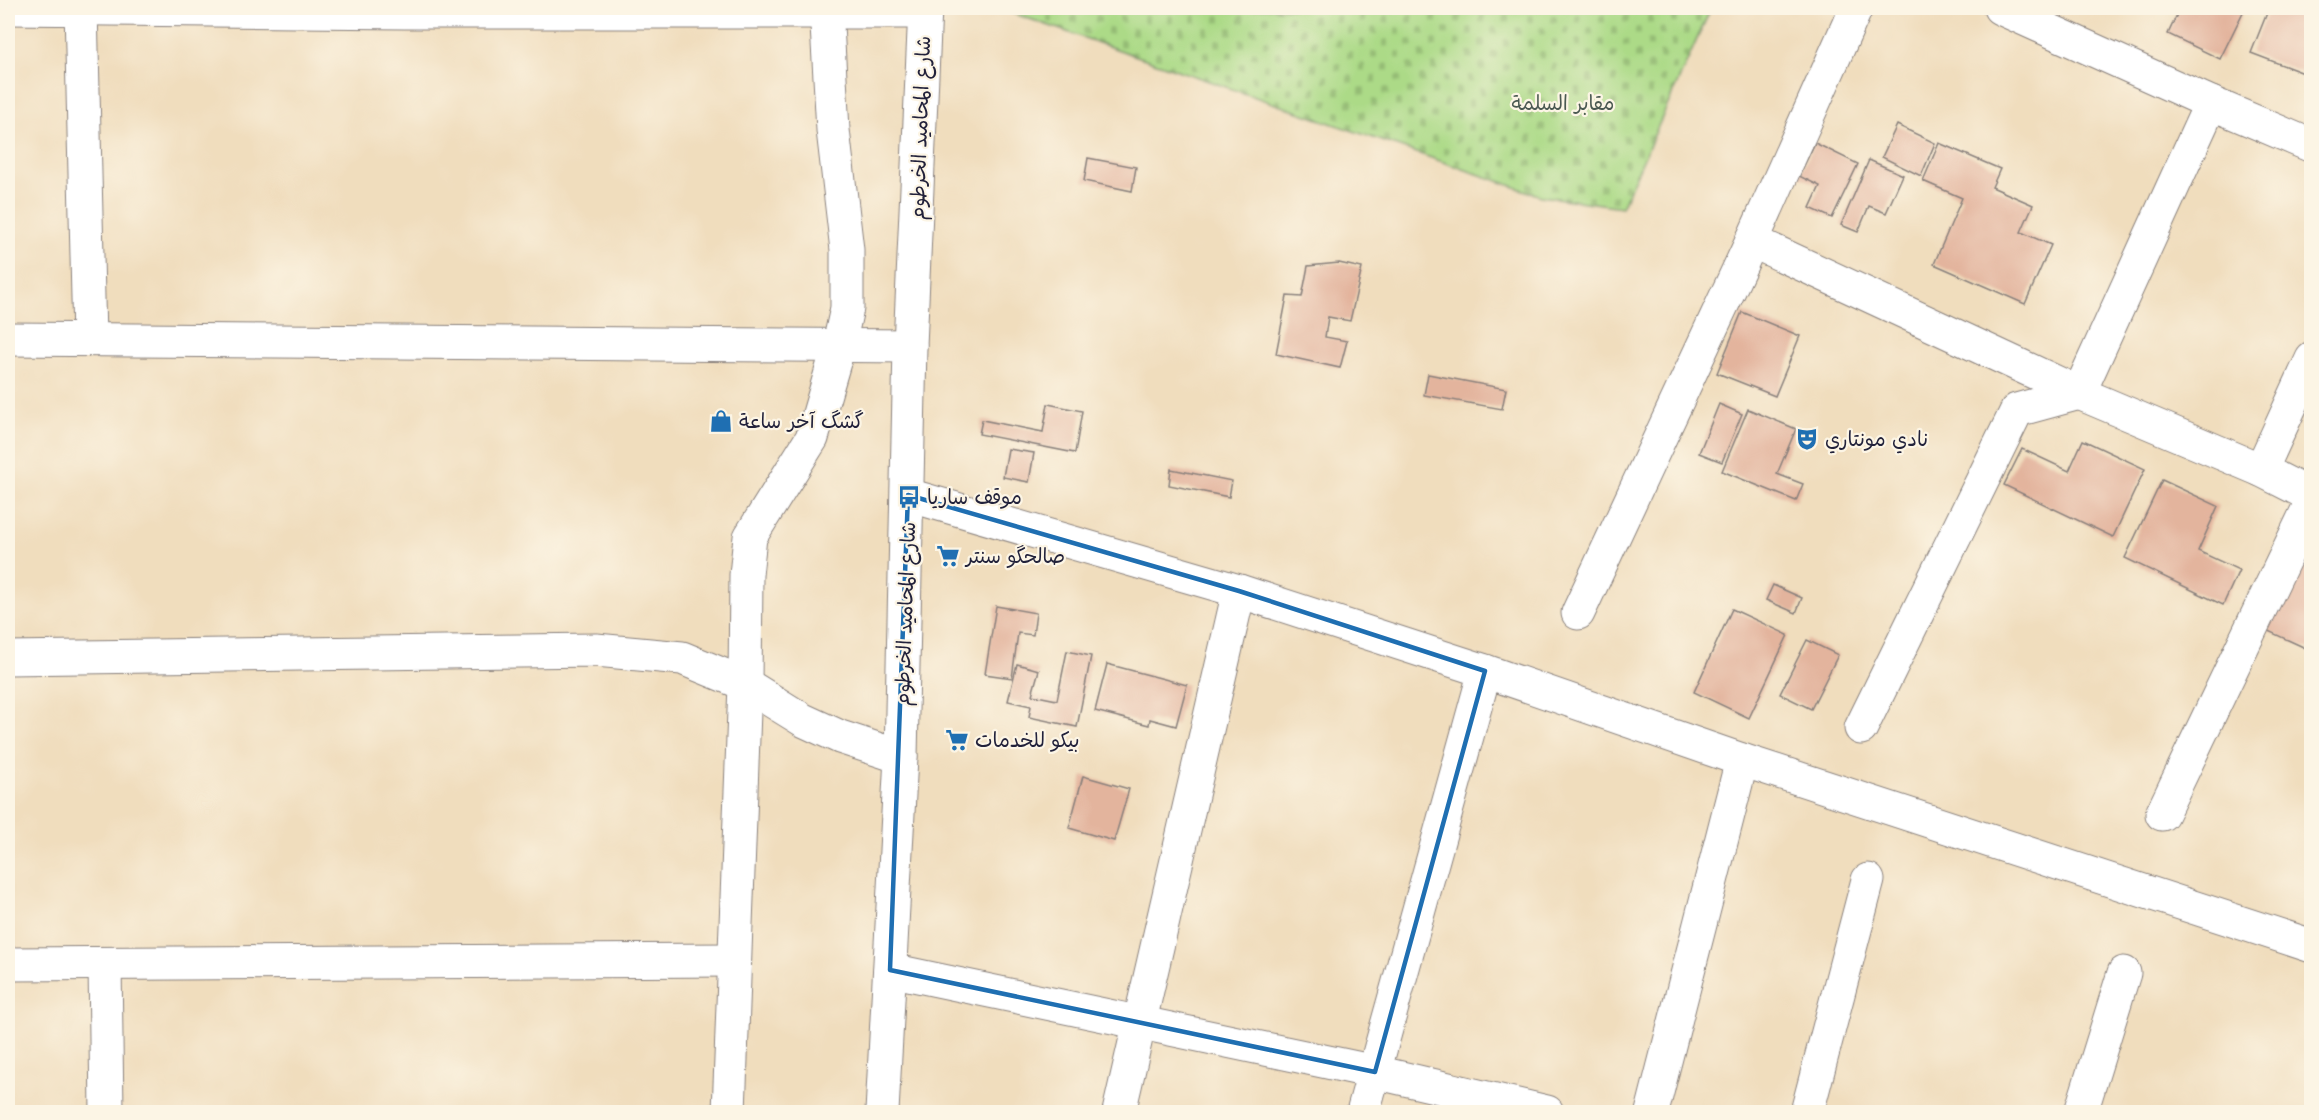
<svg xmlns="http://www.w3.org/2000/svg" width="2319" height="1120" viewBox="0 0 2319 1120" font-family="Mali,'Playpen Sans Arabic',sans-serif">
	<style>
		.cemetery { fill: url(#cemetery-stones); stroke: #677e61; stroke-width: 1.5 }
		.building { fill: #e3b49d }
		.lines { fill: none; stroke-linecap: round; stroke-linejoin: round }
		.minor-casing { stroke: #89807c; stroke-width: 35 }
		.minor { stroke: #fff; stroke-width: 33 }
		.marked { fill: none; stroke: #1f6fb2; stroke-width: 4.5; stroke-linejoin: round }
		.labels { text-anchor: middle; stroke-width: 4.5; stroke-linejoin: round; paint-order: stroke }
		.park-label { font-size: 20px; fill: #4b5952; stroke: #fcf5e5 }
		.street-label { font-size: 20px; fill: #22223b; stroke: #fcf5e5 }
		.poi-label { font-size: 20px; fill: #22223b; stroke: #fcf5e5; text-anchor: start }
	</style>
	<defs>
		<pattern id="cemetery-stones" width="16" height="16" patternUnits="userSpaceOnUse" patternTransform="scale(1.5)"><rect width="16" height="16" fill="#acda87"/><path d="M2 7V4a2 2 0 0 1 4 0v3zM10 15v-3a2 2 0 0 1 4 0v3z" fill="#94bb75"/></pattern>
	</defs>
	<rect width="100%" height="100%" fill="#fcf5e5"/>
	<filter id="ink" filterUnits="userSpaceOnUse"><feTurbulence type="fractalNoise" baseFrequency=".0167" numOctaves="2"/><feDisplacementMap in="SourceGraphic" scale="12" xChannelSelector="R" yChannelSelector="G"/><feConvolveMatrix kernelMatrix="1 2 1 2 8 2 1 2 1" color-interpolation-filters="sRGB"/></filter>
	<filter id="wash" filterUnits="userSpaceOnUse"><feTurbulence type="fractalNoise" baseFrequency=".008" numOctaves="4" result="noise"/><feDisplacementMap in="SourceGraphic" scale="24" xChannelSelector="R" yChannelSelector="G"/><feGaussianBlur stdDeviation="1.35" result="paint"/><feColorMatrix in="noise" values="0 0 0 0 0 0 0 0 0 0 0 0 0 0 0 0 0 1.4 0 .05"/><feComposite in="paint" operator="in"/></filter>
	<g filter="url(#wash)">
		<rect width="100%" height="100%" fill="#f0ddbd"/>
		<path class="cemetery" d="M998,8H1711L1622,207L1541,196Z"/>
		<g id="blocks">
			<g class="building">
				<path d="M2180,8H2245L2220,59L2168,34Z"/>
				<path d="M2269,8H2300L2312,12V69L2309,75L2251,53Z"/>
				<path d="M1897,125L1935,143L1921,176L1882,157Z"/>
				<path d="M1815,143L1858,164L1832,218L1810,208L1820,186L1799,176Z"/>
				<path d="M1939,143L2000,169L1992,187L2033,205L2021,232L2051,245L2025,304L1934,264L1962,198L1923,181Z"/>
				<path d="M1088,158L1136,167L1132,191L1084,181Z"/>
				<path d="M1869,160L1903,175L1886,213L1869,206L1858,232L1841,225Z"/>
				<path d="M1339,263L1362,268L1350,321L1328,317L1325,337L1347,341L1340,368L1276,354L1287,296L1302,297L1308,266Z"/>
				<path d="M1742,312L1800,336L1775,396L1717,373Z"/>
				<path d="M1428,374L1506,389L1502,409L1424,395Z"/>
				<path d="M1048,404L1082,411L1075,453L979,434L982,420L1043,432Z"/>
				<path d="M1719,404L1742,414L1722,462L1699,453Z"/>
				<path d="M1748,409L1796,429L1777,474L1803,484L1796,501L1722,471Z"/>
				<path d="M2083,440L2145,469L2113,537L2004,485L2022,449L2069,471Z"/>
				<path d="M1008,449L1034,453L1029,482L1003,477Z"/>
				<path d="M1171,469L1232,481L1229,497L1169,485Z"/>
				<path d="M2162,480L2218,506L2198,551L2239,570L2223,605L2125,558Z"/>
				<path d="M2298,563L2312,570V651L2266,630Z"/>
				<path d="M1773,585L1802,598L1796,613L1766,600Z"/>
				<path d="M996,606L1036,613L1033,635L1018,633L1012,678L985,674Z"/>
				<path d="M1732,609L1788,635L1749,718L1694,692Z"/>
				<path d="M1807,640L1838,655L1811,709L1780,694Z"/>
				<path d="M1067,651L1091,656L1077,727L1029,717L1031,706L1008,701L1017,664L1039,670L1032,695L1057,700Z"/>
				<path d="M1107,664L1187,685L1176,726L1150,719L1149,725L1095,711Z"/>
				<path d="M1083,776L1129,789L1114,841L1069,828Z"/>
			</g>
		</g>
	</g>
	<g filter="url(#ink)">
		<use href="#blocks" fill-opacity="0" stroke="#89807c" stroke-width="1.5"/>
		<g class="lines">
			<g class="minor-casing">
				<g id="minor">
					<path d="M8,8L405,12H925"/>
					<path d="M81,8L89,339"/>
					<path d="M2000,8L2211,103L2312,146"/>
					<path d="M1752,241L2079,393L2261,470L2312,496"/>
					<path d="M8,339L910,346"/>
					<path d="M2261,470L2312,359"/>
					<path d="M908,495L1239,591L1485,671L1742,760L2312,946"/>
					<path d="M1578,613L1752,241L1856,8"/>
					<path d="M8,658L596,650L682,658L745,684L803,720L840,737L901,757"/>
					<path d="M1861,728L2017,410L2079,393L2211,103"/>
					<path d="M2162,814L2312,501"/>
					<path d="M8,964L734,960"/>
					<path d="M105,964L107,1112"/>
					<path d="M890,970L1375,1072L1547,1112"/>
					<path d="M729,1112L745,684L746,575L750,537L812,438L839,345L847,308V250L833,130L826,8"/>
					<path d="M882,1112L901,757L910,346L925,8"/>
					<path d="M1119,1112L1239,591"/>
					<path d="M1363,1112L1485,671"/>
					<path d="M1652,1112L1742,760"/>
					<path d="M1807,1112L1868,880"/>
					<path d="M2081,1112L2124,973"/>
				</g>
			</g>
			<use href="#minor" class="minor"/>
		</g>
	</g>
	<path class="marked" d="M908,495L1239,591L1485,671L1375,1072L890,970Z"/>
	<defs>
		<g id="shop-bare" transform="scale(1.8)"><path d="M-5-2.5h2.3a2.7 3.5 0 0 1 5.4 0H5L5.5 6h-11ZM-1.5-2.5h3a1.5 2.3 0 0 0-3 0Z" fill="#1f6fb2" stroke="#fcf5e5" stroke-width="2.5" paint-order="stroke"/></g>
		<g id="theatre-bare" transform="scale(1.8)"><path d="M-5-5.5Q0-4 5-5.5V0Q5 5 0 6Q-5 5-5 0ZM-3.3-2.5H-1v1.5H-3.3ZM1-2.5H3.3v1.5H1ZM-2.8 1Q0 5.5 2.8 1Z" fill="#1f6fb2" stroke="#fcf5e5" stroke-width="2.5" paint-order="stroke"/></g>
		<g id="bus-bare" transform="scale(1.8)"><path d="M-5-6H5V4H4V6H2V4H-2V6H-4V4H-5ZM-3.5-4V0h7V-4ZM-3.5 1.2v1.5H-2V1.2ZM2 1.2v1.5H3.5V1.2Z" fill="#1f6fb2" stroke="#fcf5e5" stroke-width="2.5" paint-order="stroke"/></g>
		<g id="supermarket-bare" transform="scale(1.8)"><path d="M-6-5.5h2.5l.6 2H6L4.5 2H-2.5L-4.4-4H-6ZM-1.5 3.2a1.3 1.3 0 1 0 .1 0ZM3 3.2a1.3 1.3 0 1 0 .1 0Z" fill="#1f6fb2" stroke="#fcf5e5" stroke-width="2.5" paint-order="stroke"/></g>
	</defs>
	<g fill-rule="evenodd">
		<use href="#shop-bare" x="721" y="421"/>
		<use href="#theatre-bare" x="1807" y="439"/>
		<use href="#bus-bare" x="909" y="497"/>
		<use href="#supermarket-bare" x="948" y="556"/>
		<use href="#supermarket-bare" x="957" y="740"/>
	</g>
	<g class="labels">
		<g class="park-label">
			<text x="1563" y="110">مقابر السلمة</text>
		</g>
		<g class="street-label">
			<text transform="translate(920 128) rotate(-88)" y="7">شارع المحاميد الخرطوم</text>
			<text transform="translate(905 614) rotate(-88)" y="7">شارع المحاميد الخرطوم</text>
		</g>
		<g class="poi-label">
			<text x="739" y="428">گشگ آخر ساعة</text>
			<text x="1825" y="446">نادي مونتاري</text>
			<text x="927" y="504">موقف ساريا</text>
			<text x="966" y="563">صالحگو سنتر</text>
			<text x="975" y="747">بيكو للخدمات</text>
		</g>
	</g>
	<rect width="2319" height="1120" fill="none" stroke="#fcf5e5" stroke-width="30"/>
</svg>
